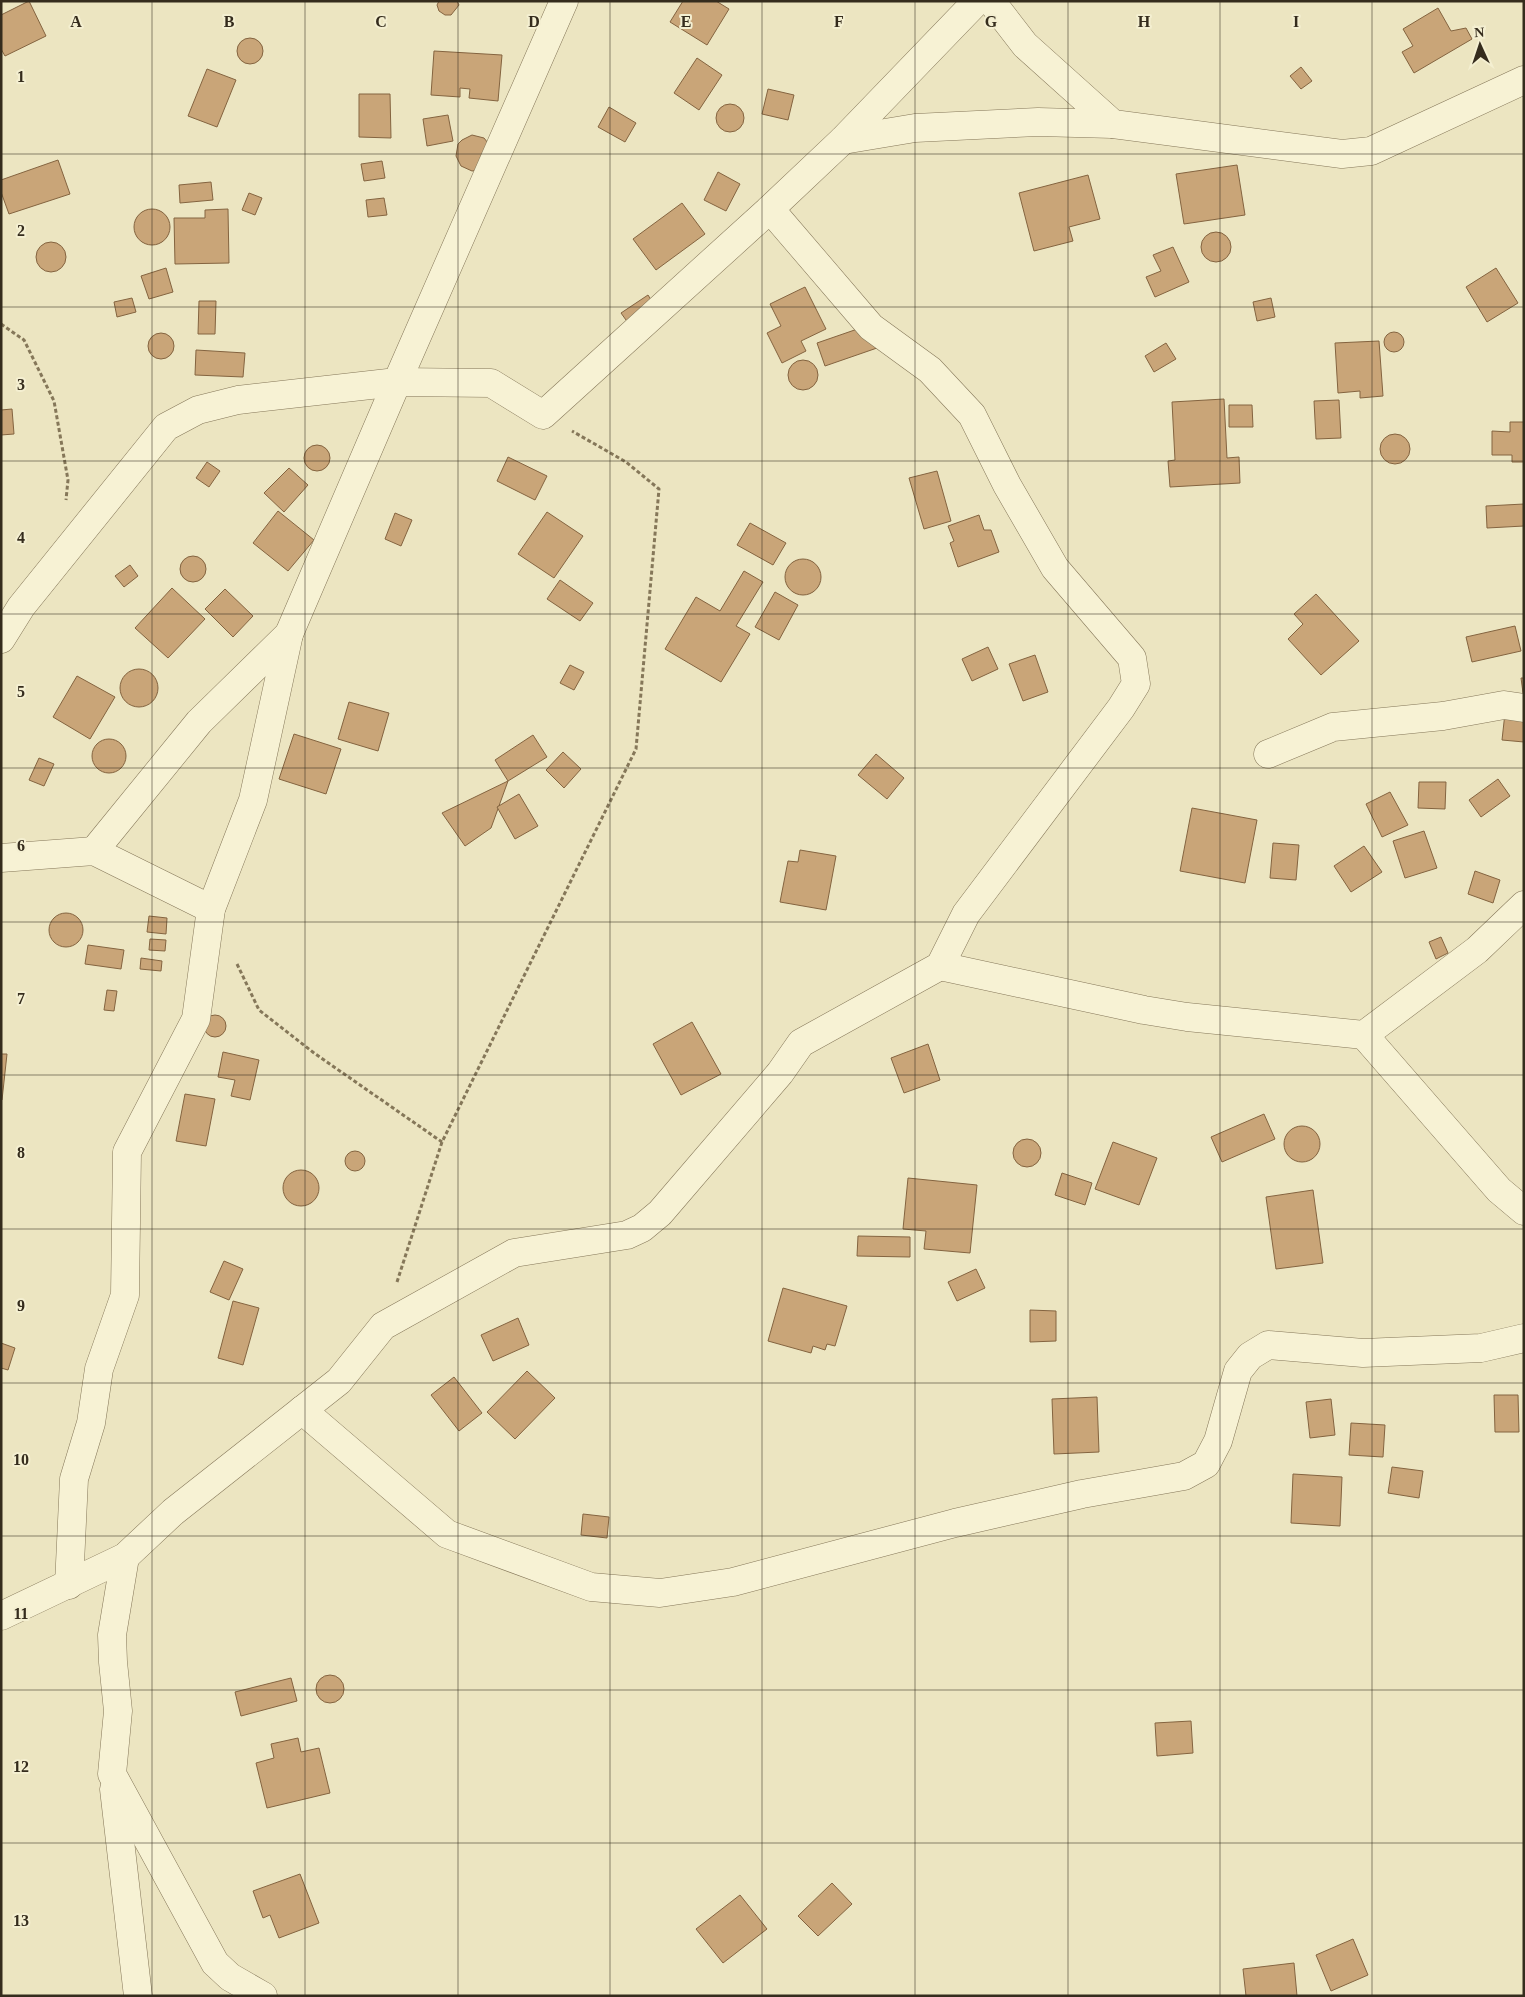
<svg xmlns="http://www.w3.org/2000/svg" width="1525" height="1997" viewBox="0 0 1525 1997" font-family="'Times New Roman',serif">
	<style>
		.building { fill: #c9a578; stroke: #846440 }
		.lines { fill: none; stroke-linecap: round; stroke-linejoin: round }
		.street-casing { stroke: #857759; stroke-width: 29 }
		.path { stroke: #857759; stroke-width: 3; stroke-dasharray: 4 2.5; stroke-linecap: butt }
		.street { stroke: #f7f2d4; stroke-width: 28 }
		.grid { fill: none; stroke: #352c1d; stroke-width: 1; stroke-opacity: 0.55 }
		.grid-label { font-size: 16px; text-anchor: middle; font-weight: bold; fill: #352c1d; stroke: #f4efd1; stroke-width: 4; stroke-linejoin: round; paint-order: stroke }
	</style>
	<rect width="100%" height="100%" fill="#ece5c1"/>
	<g class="building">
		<path d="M29,1L46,36L5,56L1,49V15Z"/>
		<path d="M439,1H457L459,5L451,15H445L439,11L437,5Z"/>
		<path d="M683,1H716L729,9L707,45L670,22Z"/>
		<path d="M1438,8L1451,31L1466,28L1472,39L1414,73L1402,52L1413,46L1403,29Z"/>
		<circle cx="250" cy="51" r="13"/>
		<path d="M434,51L502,55L498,101L469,98L470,89L460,88V97L431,95Z"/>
		<path d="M697,58L722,75L699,110L674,93Z"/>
		<path d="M1301,67L1312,81L1301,89L1290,76Z"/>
		<path d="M207,69L236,80L217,127L188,116Z"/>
		<path d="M768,89L794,95L788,120L762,114Z"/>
		<path d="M359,94H390L391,138L359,137Z"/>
		<circle cx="730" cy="118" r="14"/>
		<path d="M609,107L636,123L625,142L598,127Z"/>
		<path d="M448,115L453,141L427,146L423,119Z"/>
		<path d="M472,135L484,138L488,143L478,170L472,171L461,166L456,156L458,144L462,140Z"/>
		<path d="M58,160L70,194L9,214L1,192V180Z"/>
		<path d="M382,161L385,178L364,181L361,164Z"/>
		<path d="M1237,165L1245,215L1184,224L1176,174Z"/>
		<path d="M718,172L740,184L726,211L704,200Z"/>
		<path d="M1088,175L1100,219L1069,227L1073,241L1034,251L1019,193Z"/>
		<path d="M211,182L213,200L180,203L179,185Z"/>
		<path d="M249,193L262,198L255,215L242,210Z"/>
		<path d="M384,198L387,215L368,217L366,200Z"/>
		<path d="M682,203L705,234L656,270L633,239Z"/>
		<path d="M228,209L229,263L175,264L174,218H205V210Z"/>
		<circle cx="152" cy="227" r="18"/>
		<circle cx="1216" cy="247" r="15"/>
		<circle cx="51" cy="257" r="15"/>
		<path d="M1173,247L1189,282L1155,297L1146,277L1161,271L1153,255Z"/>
		<path d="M166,268L173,292L149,299L141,276Z"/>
		<path d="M1496,268L1518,303L1487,322L1466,287Z"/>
		<path d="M805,287L826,329L801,341L806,351L782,363L767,333L781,326L770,304Z"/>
		<path d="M648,295L657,309L631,327L621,313Z"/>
		<path d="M132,298L136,312L117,317L114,302Z"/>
		<path d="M1271,298L1275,317L1257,321L1253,302Z"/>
		<path d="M199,301H216L215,334H198Z"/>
		<path d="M869,325L877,348L825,366L817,343Z"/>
		<circle cx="1394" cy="342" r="10"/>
		<circle cx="161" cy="346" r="13"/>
		<path d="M1379,341L1383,396L1360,398V391L1338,393L1335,343Z"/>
		<path d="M1166,343L1176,359L1154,372L1145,356Z"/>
		<path d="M196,350L245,353L243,377L195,375Z"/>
		<circle cx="803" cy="375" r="15"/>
		<path d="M1224,399L1227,458L1239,457L1240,483L1170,487L1168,461L1175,460L1172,402Z"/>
		<path d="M1339,400L1341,438L1316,439L1314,401Z"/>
		<path d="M1229,405H1252L1253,427H1229Z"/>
		<path d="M12,409L14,434L1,435V410Z"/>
		<path d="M1510,422H1524V462H1512V455H1492V431L1510,432Z"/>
		<circle cx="1395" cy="449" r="15"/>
		<circle cx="317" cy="458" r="13"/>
		<path d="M508,457L547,476L535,500L497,481Z"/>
		<path d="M207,462L220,471L209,487L196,478Z"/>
		<path d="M289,468L308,485L284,512L264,493Z"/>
		<path d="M937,471L951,521L924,529L909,478Z"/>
		<path d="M1524,504V526L1487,528L1486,506Z"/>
		<path d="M278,511L314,540L288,571L253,543Z"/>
		<path d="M547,512L583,536L554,578L518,554Z"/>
		<path d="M395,513L412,520L401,546L385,539Z"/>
		<path d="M979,515L984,530H991L999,552L958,567L950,543L954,541L948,526Z"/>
		<path d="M750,523L786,543L773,565L737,545Z"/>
		<circle cx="193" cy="569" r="13"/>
		<circle cx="803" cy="577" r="18"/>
		<path d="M130,565L138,576L124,587L115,576Z"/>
		<path d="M744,571L763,582L736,626L750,634L721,682L665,649L696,597L720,611Z"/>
		<path d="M560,580L593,603L580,621L547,599Z"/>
		<path d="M172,588L205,619L168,658L135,628Z"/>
		<path d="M225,589L253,616L233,637L205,609Z"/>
		<path d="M775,592L798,605L779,640L755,627Z"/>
		<path d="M1316,594L1359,641L1321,675L1288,639L1303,624L1294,614Z"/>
		<path d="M1515,626L1521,651L1472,662L1466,637Z"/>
		<path d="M988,647L998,669L972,681L962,659Z"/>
		<path d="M1035,655L1048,692L1023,701L1009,664Z"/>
		<path d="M570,665L584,672L574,690L560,683Z"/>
		<circle cx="139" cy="688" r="19"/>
		<path d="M77,676L115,697L90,739L53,717Z"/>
		<path d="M1521,678H1524V700Z"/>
		<path d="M349,702L389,713L378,751L338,739Z"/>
		<path d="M1505,713L1524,715V742L1502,740Z"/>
		<path d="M294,734L341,749L326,794L279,779Z"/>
		<path d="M533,735L547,757L508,781L495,760Z"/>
		<circle cx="109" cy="756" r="17"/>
		<path d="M563,752L581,769L564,788L546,770Z"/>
		<path d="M876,754L904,778L887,799L858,775Z"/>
		<path d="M39,758L54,764L44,786L29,780Z"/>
		<path d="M1498,779L1510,796L1481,817L1469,800Z"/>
		<path d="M508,781L491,828L465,846L442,813Z"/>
		<path d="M1419,782H1446L1445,809L1418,808Z"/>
		<path d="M1390,792L1408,825L1382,837L1366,804Z"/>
		<path d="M519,794L538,826L515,839L497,807Z"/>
		<path d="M1192,808L1257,820L1245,883L1180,871Z"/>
		<path d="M1424,831L1437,868L1405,878L1393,841Z"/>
		<path d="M1273,843L1299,845L1296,880L1270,878Z"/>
		<path d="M1364,846L1382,872L1351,892L1334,866Z"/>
		<path d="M800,850L836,856L826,910L780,902L788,861L798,862Z"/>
		<path d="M1475,871L1500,880L1493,903L1468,894Z"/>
		<circle cx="66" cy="930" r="17"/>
		<path d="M149,916L167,918L166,934L147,932Z"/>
		<path d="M1441,937L1448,953L1436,959L1429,942Z"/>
		<path d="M150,939L166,940L165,951L149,950Z"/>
		<path d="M88,945L124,950L121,969L85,964Z"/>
		<path d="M141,958L162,961L161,971L140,969Z"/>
		<path d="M107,990L117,991L114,1011L104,1010Z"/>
		<circle cx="215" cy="1026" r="11"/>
		<path d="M692,1022L721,1074L681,1095L653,1044Z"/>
		<path d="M928,1044L940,1080L904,1093L891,1058Z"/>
		<path d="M223,1052L259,1060L250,1100L231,1096L235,1080L218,1077Z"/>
		<path d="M1,1054H7L2,1100H1Z"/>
		<path d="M185,1094L215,1099L206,1146L176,1141Z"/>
		<path d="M1264,1114L1275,1139L1222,1162L1211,1137Z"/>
		<circle cx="1302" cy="1144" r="18"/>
		<circle cx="1027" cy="1153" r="14"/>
		<path d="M1113,1142L1157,1158L1139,1205L1095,1189Z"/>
		<circle cx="355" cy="1161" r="10"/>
		<circle cx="301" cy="1188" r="18"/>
		<path d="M1062,1173L1092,1183L1085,1205L1055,1195Z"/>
		<path d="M908,1178L977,1185L970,1253L924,1249L926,1231L903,1229Z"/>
		<path d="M1313,1190L1323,1263L1276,1269L1266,1197Z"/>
		<path d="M858,1236L910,1237V1257L857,1256Z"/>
		<path d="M224,1261L243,1269L229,1300L210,1292Z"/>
		<path d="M976,1269L985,1288L957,1301L948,1282Z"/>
		<path d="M783,1288L847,1306L835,1346L827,1344L825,1350L813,1346L811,1353L768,1341Z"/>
		<path d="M233,1301L259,1308L243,1365L218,1358Z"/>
		<path d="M1030,1310L1056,1311V1341L1030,1342Z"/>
		<path d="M518,1318L529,1345L493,1361L481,1335Z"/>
		<path d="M1,1343L15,1348L8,1370L1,1368Z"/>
		<path d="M527,1371L555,1398L515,1439L487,1412Z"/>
		<path d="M454,1377L482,1413L459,1431L431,1395Z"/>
		<path d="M1494,1395H1518L1519,1432H1495Z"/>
		<path d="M1097,1397L1099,1452L1054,1454L1052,1399Z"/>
		<path d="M1331,1399L1335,1435L1310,1438L1306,1402Z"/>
		<path d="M1351,1423L1385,1425L1383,1457L1349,1455Z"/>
		<path d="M1392,1467L1423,1471L1419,1498L1388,1493Z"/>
		<path d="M1293,1474L1342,1477L1340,1526L1291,1523Z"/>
		<path d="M583,1514L609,1517L607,1538L581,1535Z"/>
		<circle cx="330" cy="1689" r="14"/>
		<path d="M291,1678L297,1701L241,1716L235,1692Z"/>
		<path d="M1191,1721L1193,1753L1157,1756L1155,1723Z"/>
		<path d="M298,1738L301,1752L319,1748L330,1793L267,1808L256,1763L274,1758L271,1744Z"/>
		<path d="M300,1874L319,1923L279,1938L270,1915L263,1918L253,1891Z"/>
		<path d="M832,1883L852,1904L818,1936L798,1916Z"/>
		<path d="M740,1895L767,1929L723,1963L696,1929Z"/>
		<path d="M1353,1939L1368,1975L1331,1991L1316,1955Z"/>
		<path d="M1294,1963L1297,1996H1246L1243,1969Z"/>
	</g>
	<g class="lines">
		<g class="street-casing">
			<g id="street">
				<path d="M991,1L1025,45L1113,124L1342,154L1371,151L1524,80"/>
				<path d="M843,140L915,128L1038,122L1113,124"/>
				<path d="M1,639L21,607L166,427L198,410L238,400L397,382L564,1"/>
				<path d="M1268,754L1333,727L1443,716L1504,705L1524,708"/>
				<path d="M94,851L199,722L289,634"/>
				<path d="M1,858L94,851L211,909"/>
				<path d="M940,966L1144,1010L1187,1017L1364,1035L1477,950L1524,905"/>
				<path d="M1364,1035L1499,1190L1524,1211"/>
				<path d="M302,1410L447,1534L591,1587L660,1593L733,1582L955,1523L1082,1494L1184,1476L1206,1464L1218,1441L1238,1371L1250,1356L1268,1345L1363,1353L1481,1348L1524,1338"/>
				<path d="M125,1557L112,1635L113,1662L118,1711L112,1774L215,1963L230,1977L263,1996"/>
				<path d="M69,1585L74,1479L91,1423L99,1369L125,1295L127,1152L196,1019L211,909L253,800L289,634L397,382L491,383L543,415L770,209L843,140L977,1"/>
				<path d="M1,1616L125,1557L173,1512L339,1381L383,1326L514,1253L627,1235L642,1228L660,1213L780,1073L801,1043L940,966L966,914L1121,708L1136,684L1132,658L1055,568L1007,485L972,415L930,370L871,327L770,209"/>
				<path d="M114,1789L138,1996"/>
			</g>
		</g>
		<g class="path">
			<path d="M1,324L24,340L54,401L68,480L66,500"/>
			<path d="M237,964L259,1010L314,1053L442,1142"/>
			<path d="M397,1282L442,1142L636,749L659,489L626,462L572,431"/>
		</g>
		<use href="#street" class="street"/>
	</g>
	<path class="grid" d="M152,1V1996M305,1V1996M458,1V1996M610,1V1996M762,1V1996M915,1V1996M1068,1V1996M1220,1V1996M1372,1V1996M1,154H1524M1,307H1524M1,461H1524M1,614H1524M1,768H1524M1,922H1524M1,1075H1524M1,1229H1524M1,1383H1524M1,1536H1524M1,1690H1524M1,1843H1524"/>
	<g class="grid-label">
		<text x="76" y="27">A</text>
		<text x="229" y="27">B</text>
		<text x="381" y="27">C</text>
		<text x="534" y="27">D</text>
		<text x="686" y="27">E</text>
		<text x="839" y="27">F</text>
		<text x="991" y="27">G</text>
		<text x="1144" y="27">H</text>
		<text x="1296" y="27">I</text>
		<text x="21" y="82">1</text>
		<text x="21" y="236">2</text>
		<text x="21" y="390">3</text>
		<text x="21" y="543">4</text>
		<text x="21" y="697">5</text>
		<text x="21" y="851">6</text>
		<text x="21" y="1004">7</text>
		<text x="21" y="1158">8</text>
		<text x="21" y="1311">9</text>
		<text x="21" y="1465">10</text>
		<text x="21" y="1619">11</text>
		<text x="21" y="1772">12</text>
		<text x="21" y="1926">13</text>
	</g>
	<rect width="1525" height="1997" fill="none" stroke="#352c1d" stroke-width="5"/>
	<g transform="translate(1480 45) rotate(357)" stroke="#f4efd1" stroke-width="4" paint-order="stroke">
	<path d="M0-4L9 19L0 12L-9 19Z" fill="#352c1d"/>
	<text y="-8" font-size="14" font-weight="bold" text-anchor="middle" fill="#352c1d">N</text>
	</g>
</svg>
